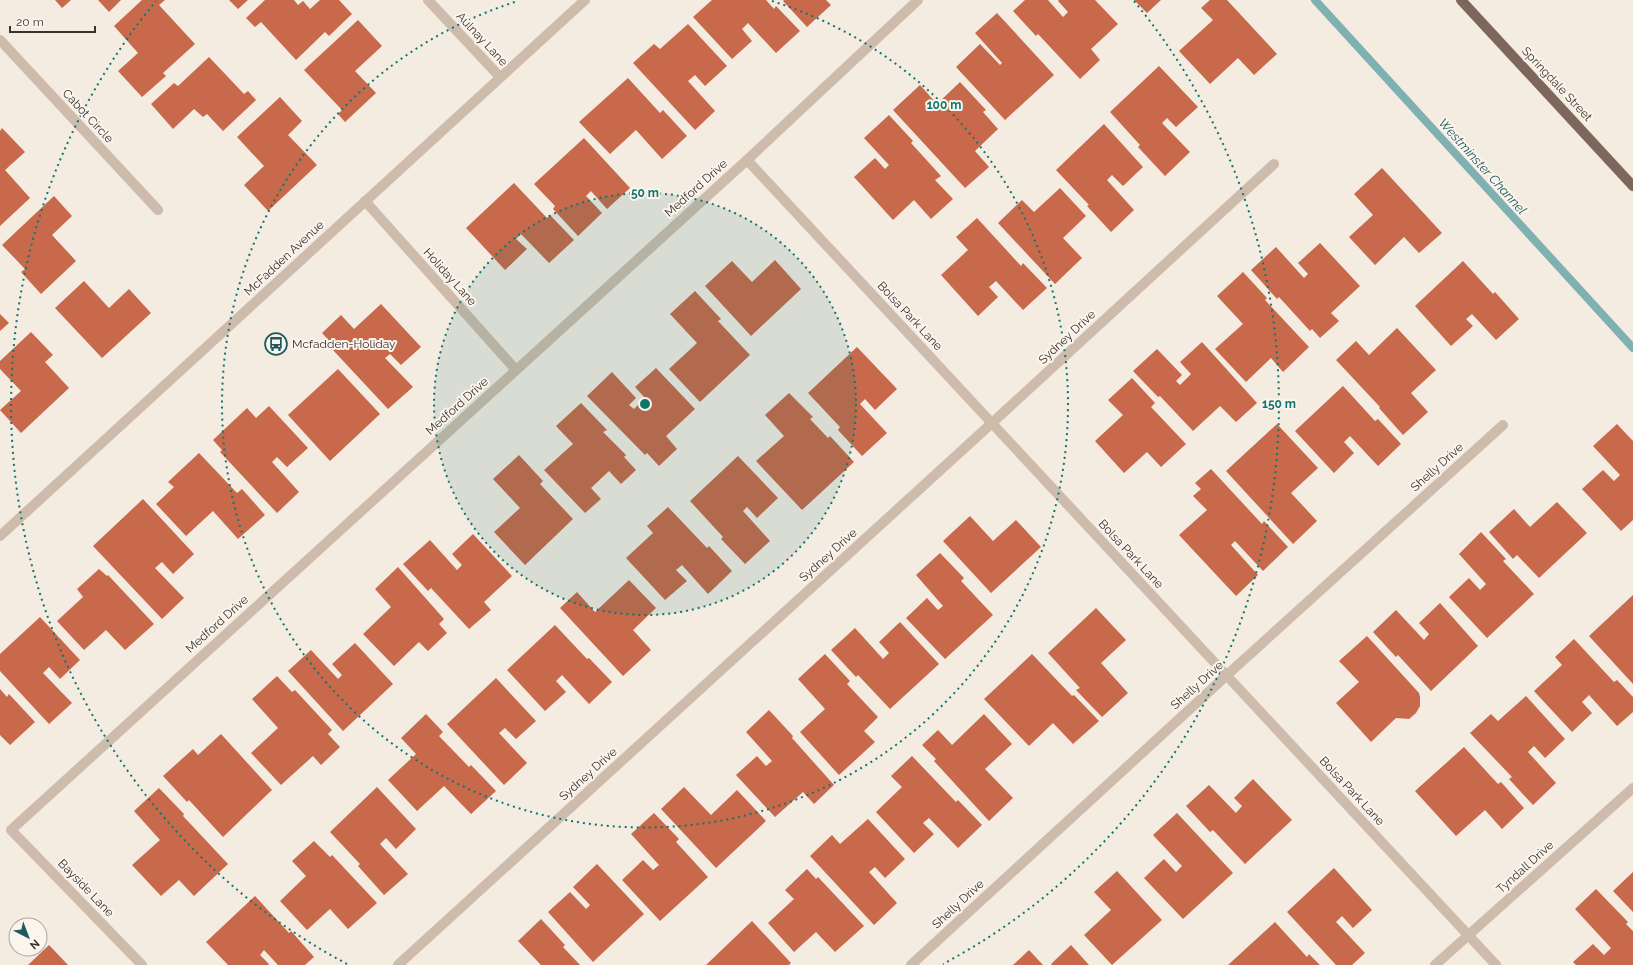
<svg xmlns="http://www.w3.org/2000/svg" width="1633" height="965" viewBox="0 0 1633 965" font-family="Raleway,sans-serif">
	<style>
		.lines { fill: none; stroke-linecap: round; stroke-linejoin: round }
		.stream { stroke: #7fb0b2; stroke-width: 8 }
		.building { fill: #c8694b }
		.minor { stroke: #cdbbac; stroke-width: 10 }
		.major { stroke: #7d675c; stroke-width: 10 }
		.ring { fill: none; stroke: #0f766e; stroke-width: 2; stroke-dasharray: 2 4 }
		.labels { text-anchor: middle; stroke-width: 4; stroke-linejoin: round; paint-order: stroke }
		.street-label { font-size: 12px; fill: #3b302b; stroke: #fbf5ee }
		.poi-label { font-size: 12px; fill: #3b302b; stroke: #fbf5ee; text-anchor: start }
		.water-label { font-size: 13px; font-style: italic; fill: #1f5a5e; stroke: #fbf5ee }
		.centre { fill: #0f766e; stroke: #fbf5ee; stroke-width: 2 }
		.ring-label { font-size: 12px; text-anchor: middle; font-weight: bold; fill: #0f766e; stroke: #fbf5ee; stroke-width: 4; stroke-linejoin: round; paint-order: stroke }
	</style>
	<rect width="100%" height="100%" fill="#f4ebe1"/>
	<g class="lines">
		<path class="stream" d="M1315,0L1633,348"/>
	</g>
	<g class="building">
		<path d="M55,0H71L62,8Z"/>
		<path d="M98,0H121L109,12Z"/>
		<path d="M142,0H165L159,5L195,44L163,73L166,76L142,97L118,71L138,53L114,26Z"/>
		<path d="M229,0H248L238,9Z"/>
		<path d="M265,0H294L298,5L303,1L310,9L320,0H339L352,14L329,36L325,32L296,60L261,22L255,27L246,18Z"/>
		<path d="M712,0H766L774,9L776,6L800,31L776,53L748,23L742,29L752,41L732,59L693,17Z"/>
		<path d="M784,0H826L831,5L807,27L783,1Z"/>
		<path d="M1025,0H1048L1063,17L1068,12L1058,1L1059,0H1095L1118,24L1091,49L1100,60L1080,79L1038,34L1036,36L1013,11Z"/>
		<path d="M1134,0H1161L1147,13Z"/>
		<path d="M1210,0H1227L1277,54L1254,75L1238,58L1210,84L1179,51L1213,20L1201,8Z"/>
		<path d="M997,13L1054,75L1005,120L956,67L980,44L1000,65L1002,63L975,33Z"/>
		<path d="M358,20L382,46L355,71L376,93L345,122L338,114L342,110L304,70Z"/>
		<path d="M688,24L727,66L705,86L695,75L688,81L715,111L695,130L633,63L654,44L660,49Z"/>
		<path d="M209,57L244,94L248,91L256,100L223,131L207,114L203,117L194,109L173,129L151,104L174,83L178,86Z"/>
		<path d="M1159,66L1198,107L1176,127L1167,118L1162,123L1190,152L1165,176L1138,147L1140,145L1110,112Z"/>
		<path d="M628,78L660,113L663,110L687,136L662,159L636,130L610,154L579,122Z"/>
		<path d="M960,82L986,110L983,112L998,129L975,151L989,167L965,188L893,110L920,85L937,104Z"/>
		<path d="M280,97L302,121L288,135L317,165L268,211L244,185L264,166L237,137Z"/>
		<path d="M889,115L913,141L911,143L941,176L935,180L953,199L931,219L914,200L893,220L854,177L875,158L885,169L889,165L864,138Z"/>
		<path d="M1104,124L1143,167L1123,186L1112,175L1107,180L1134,210L1111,232L1087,206L1089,205L1056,170Z"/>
		<path d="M2,128L25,152L5,170L30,198L0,226V131Z"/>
		<path d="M584,138L630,188L607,209L591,191L586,196L602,213L578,236L553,209L555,206L534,184Z"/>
		<path d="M1382,168L1442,233L1419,253L1404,237L1375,265L1349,237L1373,215L1354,194Z"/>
		<path d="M514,183L547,218L550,215L574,240L549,263L521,234L516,239L527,249L505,270L466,228Z"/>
		<path d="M1060,188L1086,216L1063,238L1082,258L1055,284L998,223L1022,200L1034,212Z"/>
		<path d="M54,196L72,216L52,235L76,261L41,294L21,272L25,269L2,245Z"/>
		<path d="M977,218L1021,266L1023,263L1047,288L1023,310L996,281L989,287L998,297L978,316L941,275L968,250L956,237Z"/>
		<path d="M1320,243L1360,286L1331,313L1339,321L1320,338L1312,329L1310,331L1279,297L1277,299L1251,270L1276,247L1304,278L1308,274L1298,263Z"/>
		<path d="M775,260L801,289L751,336L705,286L732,261L752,282Z"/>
		<path d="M1463,261L1493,294L1495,292L1519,319L1496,340L1472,314L1466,319L1473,326L1451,346L1415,306Z"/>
		<path d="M1243,272L1267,298L1265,300L1309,347L1283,372L1271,358L1246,382L1215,349L1243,324L1217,296Z"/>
		<path d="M84,281L109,308L129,289L151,313L102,358L55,308Z"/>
		<path d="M695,291L721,319L718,321L750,355L700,402L669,369L697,343L670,314Z"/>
		<path d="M381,304L421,347L401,365L390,354L385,358L413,387L388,409L332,349L335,347L322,333L341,315L354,329Z"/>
		<path d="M0,314L9,323L0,331Z"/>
		<path d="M1397,328L1436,370L1411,393L1428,412L1403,435L1379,408L1380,407L1336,360L1356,341L1369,355Z"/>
		<path d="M31,332L53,355L45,362L69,388L21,433L0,410L21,391L0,369V361Z"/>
		<path d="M1202,342L1257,403L1236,422L1220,406L1193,431L1160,396L1158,397L1133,371L1157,349L1182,375L1176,381L1180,385L1191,374L1180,362Z"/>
		<path d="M857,347L897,389L875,410L865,399L860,404L887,433L862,456L838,430L840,427L808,393Z"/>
		<path d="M656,368L695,409L666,436L677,449L659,466L647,453L645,455L587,396L612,372L636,398L629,405L634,409L645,398L635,387Z"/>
		<path d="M338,369L380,414L330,461L288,415Z"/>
		<path d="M1132,378L1155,403L1151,407L1186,444L1161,467L1147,452L1124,473L1095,441L1123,415L1108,400Z"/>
		<path d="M1343,386L1375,421L1378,419L1401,444L1378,466L1350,436L1344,442L1354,453L1334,473L1295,431Z"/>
		<path d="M789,393L813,417L810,419L828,438L830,436L854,462L802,510L756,461L784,436L765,415Z"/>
		<path d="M581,403L607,430L603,432L626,455L624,457L636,470L621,484L609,471L591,488L601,499L585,513L544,470L573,444L556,426Z"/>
		<path d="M269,406L308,448L287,467L277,457L272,462L299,492L277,513L220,452L222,450L213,440L247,408L256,418Z"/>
		<path d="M1277,424L1318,468L1291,493L1317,521L1293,544L1226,471Z"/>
		<path d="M1617,424L1633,441V520L1621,531L1582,489L1603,470L1614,481L1620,475L1593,446Z"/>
		<path d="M199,453L237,493L242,489L265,515L238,539L213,511L186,536L156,504L174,487L168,482Z"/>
		<path d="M519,455L543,481L540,484L573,519L525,565L494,532L520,508L493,479Z"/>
		<path d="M738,456L778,498L757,518L747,507L743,511L770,541L745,564L721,539L723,537L690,501Z"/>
		<path d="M1211,469L1262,524L1264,521L1288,547L1263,571L1235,541L1231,545L1258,575L1236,596L1179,535L1207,510L1193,496L1201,489L1195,483Z"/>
		<path d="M143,499L194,554L173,574L162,562L155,568L184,598L162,619L93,546Z"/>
		<path d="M1557,502L1587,533L1539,578L1517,555L1513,559L1489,532L1514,509L1530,527Z"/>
		<path d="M668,507L707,548L709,546L732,571L708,594L682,565L676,570L687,581L665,600L626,558L653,533L647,526Z"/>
		<path d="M970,516L993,541L1016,520L1041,547L991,593L943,541Z"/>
		<path d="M1481,532L1506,559L1503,561L1534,594L1487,638L1449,597L1469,578L1480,590L1486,584L1459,554Z"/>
		<path d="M473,534L512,576L484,602L491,610L469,629L431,588L428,591L403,564L430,540L457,570L462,565L452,554Z"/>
		<path d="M940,553L964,578L961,581L993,615L945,659L906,618L927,598L938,610L943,606L916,575Z"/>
		<path d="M398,567L444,619L439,624L447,633L428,651L419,642L394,666L363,634L391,607L375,589Z"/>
		<path d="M99,569L107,576L108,575L154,624L125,650L106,630L84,650L57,621L83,597L77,589Z"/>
		<path d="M629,580L656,608L633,630L651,650L623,676L560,608L577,592L595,612Z"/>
		<path d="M1633,595V684L1589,636Z"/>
		<path d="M1440,603L1478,646L1431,691L1398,655L1396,657L1373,632L1396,610L1424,640L1429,634L1419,623Z"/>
		<path d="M1096,608L1126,640L1101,663L1128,693L1102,717L1076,690L1080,688L1048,653Z"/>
		<path d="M40,617L80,660L60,679L49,667L43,673L72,703L49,724L0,671V654Z"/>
		<path d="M900,622L939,664L890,709L858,675L856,677L831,650L855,628L883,659L889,653L879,642Z"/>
		<path d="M555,625L587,659L589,658L612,682L589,704L562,675L556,681L566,692L545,711L507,670Z"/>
		<path d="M1367,636L1419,693L1420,697V706L1416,713L1409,719L1396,718L1371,742L1336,703L1359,682L1339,661Z"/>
		<path d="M1574,639L1614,682L1617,680L1633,697V712L1617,726L1589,695L1582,702L1592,713L1572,732L1534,691L1562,665L1555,657Z"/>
		<path d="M355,643L393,684L343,731L288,671L311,650L338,679L342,675L332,664Z"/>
		<path d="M825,654L850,681L847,684L878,717L864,731L875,742L839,775L800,732L825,709L798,679Z"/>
		<path d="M1032,654L1072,696L1074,695L1099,721L1073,744L1053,723L1029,746L984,699Z"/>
		<path d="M277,676L292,692L295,690L332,730L328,734L340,747L321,765L313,756L281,785L251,753L278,728L252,699Z"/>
		<path d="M496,678L536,721L516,739L505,728L499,733L527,763L504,785L447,724Z"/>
		<path d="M0,689L7,697L9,694L35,722L10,745L0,735Z"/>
		<path d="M1526,696L1565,739L1545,758L1534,746L1528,752L1556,783L1533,805L1509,779L1512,777L1470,733L1491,714L1498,721Z"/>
		<path d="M769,710L793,736L792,738L834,785L814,804L803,792L775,817L736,775L757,756L766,766L772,761L746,732Z"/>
		<path d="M426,714L443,732L439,736L469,767L471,765L496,791L471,814L444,786L417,811L388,780L416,754L401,738Z"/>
		<path d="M984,714L1012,744L985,769L1013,798L989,821L934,761L936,759L922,745L938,730L952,745Z"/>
		<path d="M221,734L272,790L223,837L189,800L187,802L163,776L193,749L198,755Z"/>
		<path d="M1464,747L1498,784L1501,782L1524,808L1502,829L1485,810L1456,836L1415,791Z"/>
		<path d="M912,756L956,802L958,800L982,825L958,848L929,818L923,823L934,834L914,853L876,812L902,787L891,776Z"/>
		<path d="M1253,779L1292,820L1245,864L1213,830L1210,832L1186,806L1209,785L1236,813L1242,806L1234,798Z"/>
		<path d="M377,787L416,829L396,849L386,838L380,844L408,874L384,895L358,866L360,864L330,832Z"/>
		<path d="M684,787L711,815L737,790L766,821L716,868L661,809Z"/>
		<path d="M159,788L184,814L183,816L228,864L194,896L179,880L161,896L132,865L160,840L134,811Z"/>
		<path d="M654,813L679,839L676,842L708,877L660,921L622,880L643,860L653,870L659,865L631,834Z"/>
		<path d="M1177,813L1233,873L1183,919L1144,878L1164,859L1176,872L1182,866L1153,835Z"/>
		<path d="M868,819L905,859L885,878L875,867L869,872L897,903L874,925L810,856L832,835L840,844Z"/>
		<path d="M314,841L330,857L332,855L377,903L348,929L330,909L307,930L280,901L306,876L292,861Z"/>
		<path d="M597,864L644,914L593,962L548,912L570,892L586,909L590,905L573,887Z"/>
		<path d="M1334,868L1372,910L1353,928L1342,916L1336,922L1365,953L1352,965H1336L1287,912Z"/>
		<path d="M807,869L816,879L818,877L864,926L835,952L816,932L794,952L768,923L794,899L785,890Z"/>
		<path d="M1117,871L1162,920L1112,965L1084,935L1111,910L1094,892Z"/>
		<path d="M1633,872V912L1613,891Z"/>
		<path d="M1596,889L1628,922L1626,924L1633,931V965H1576L1573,962L1593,944L1604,955L1611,948L1575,909Z"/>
		<path d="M255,896L289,933L291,931L314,957L305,965H278L264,950L260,955L269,964L268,965H228L206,942Z"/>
		<path d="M541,919L565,945L563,947L580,965H541L518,941Z"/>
		<path d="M752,921L791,963L789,965H706Z"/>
		<path d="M1275,922L1307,957L1309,954L1320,965H1228Z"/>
		<path d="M49,945L68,965H28Z"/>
		<path d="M1071,945L1089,965H1052L1051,964Z"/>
		<path d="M1029,950L1043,965H1013Z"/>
	</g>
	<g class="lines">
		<g class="minor">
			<path d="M428,0L500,77"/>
			<path d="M0,40L158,210"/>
			<path d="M747,160L1496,965"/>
			<path d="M365,201L516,370"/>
			<path d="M0,536L585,0"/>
			<path d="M142,965L11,830L747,160L918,0"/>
			<path d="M398,965L992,423L1274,164"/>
			<path d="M911,965L1227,675L1503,425"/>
			<path d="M1435,965L1633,788"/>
		</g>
		<path class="major" d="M1461,0L1633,186"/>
	</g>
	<circle cx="645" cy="404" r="211" fill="#0f766e" fill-opacity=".12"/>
	<g class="ring">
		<circle cx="645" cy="404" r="211"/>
		<path d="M772 1A423 423 0 1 1 518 1"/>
		<path d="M347 964A634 634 0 0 1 156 1M1134 1A634 634 0 0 1 943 964"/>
	</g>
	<defs>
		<g id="bus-ring" transform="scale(1.15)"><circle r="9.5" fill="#fbf5ee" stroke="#1f5a5e" stroke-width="1.5"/><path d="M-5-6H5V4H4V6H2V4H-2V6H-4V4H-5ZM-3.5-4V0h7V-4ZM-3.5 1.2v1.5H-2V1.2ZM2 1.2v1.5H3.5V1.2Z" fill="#1f5a5e"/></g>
	</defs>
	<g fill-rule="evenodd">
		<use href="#bus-ring" x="276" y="344"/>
	</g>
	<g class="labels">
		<g class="street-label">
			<text transform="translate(482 39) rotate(47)" y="4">Aulnay Lane</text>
			<text transform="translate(1557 84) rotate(47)" y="4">Springdale Street</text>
			<text transform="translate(88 116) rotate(47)" y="4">Cabot Circle</text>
			<text transform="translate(696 188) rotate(-42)" y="4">Medford Drive</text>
			<text transform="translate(284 258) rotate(-43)" y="4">McFadden Avenue</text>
			<text transform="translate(450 277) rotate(48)" y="4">Holiday Lane</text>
			<text transform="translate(910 316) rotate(47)" y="4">Bolsa Park Lane</text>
			<text transform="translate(1067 337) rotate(-43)" y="4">Sydney Drive</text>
			<text transform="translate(457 406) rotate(-42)" y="4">Medford Drive</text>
			<text transform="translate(1437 467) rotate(-42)" y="4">Shelly Drive</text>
			<text transform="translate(1131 554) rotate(47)" y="4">Bolsa Park Lane</text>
			<text transform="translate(828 555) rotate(-42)" y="4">Sydney Drive</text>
			<text transform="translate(217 624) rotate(-42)" y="4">Medford Drive</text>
			<text transform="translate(1197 685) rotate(-42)" y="4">Shelly Drive</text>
			<text transform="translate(588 774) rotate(-42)" y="4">Sydney Drive</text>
			<text transform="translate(1352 791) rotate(47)" y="4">Bolsa Park Lane</text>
			<text transform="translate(1525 867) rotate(-42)" y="4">Tyndall Drive</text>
			<text transform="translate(86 888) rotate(46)" y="4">Bayside Lane</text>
			<text transform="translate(958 904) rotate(-43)" y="4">Shelly Drive</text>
		</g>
		<g class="poi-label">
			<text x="292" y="348">Mcfadden-Holiday</text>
		</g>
		<g class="water-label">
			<text transform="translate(1483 166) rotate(48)" y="5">Westminster Channel</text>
		</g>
	</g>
	<circle cx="645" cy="404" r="6" class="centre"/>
	<g class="ring-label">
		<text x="944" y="109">100 m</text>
		<text x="645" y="197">50 m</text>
		<text x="1279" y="408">150 m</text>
	</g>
	<g transform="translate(28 937) rotate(138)"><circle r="19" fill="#fbf5ee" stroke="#aea6a0"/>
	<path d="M0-3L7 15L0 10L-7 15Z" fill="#1f5a5e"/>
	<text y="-6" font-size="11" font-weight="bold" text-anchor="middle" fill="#3b302b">N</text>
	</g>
	<path d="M10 26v6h85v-6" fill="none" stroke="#3b302b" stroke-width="2"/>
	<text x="16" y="26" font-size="12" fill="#3b302b" stroke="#fbf5ee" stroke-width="3" paint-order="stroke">20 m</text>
</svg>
